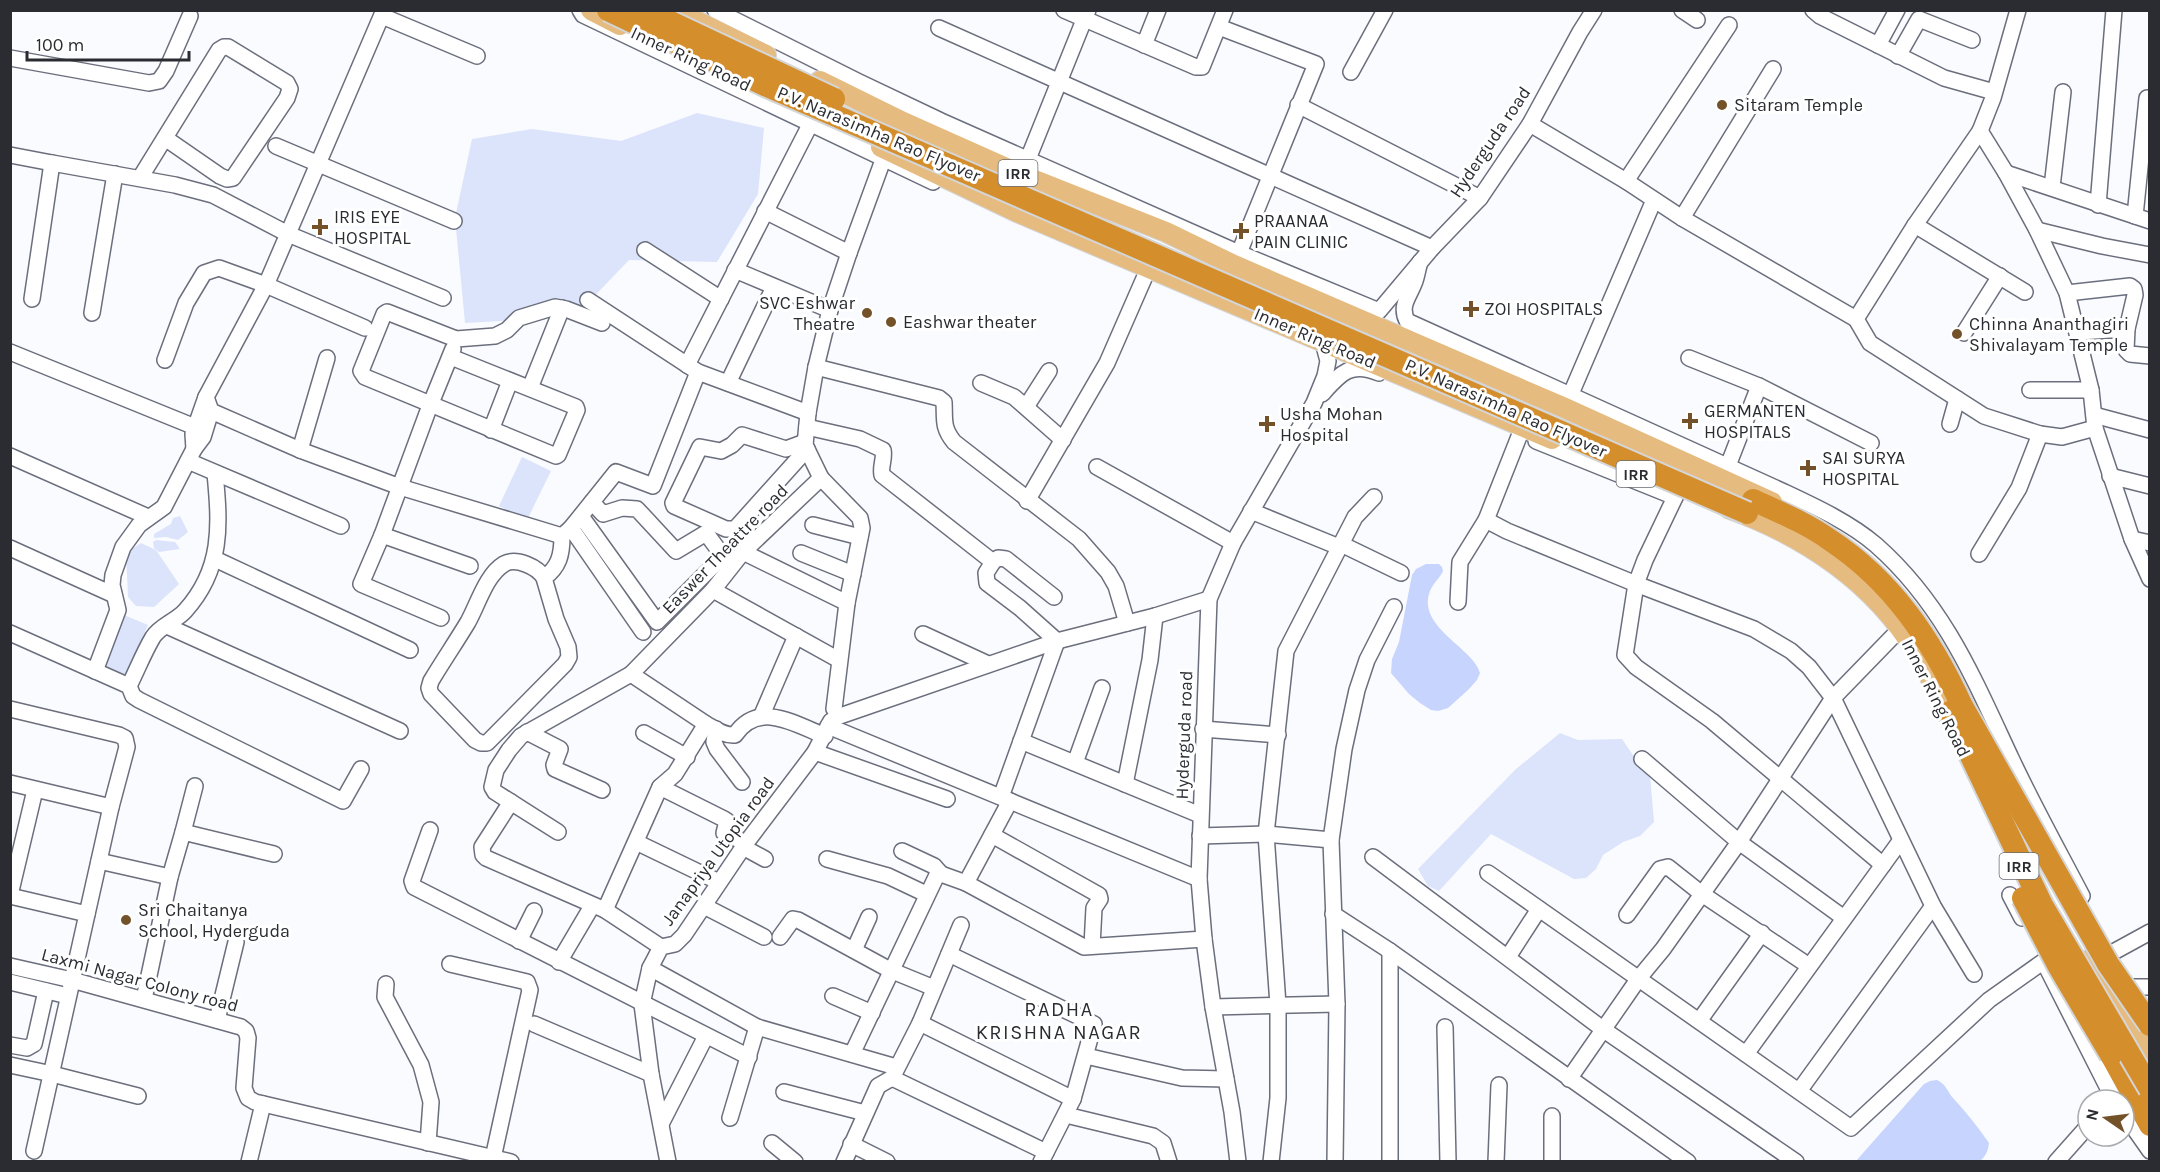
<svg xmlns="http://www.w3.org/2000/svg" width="2160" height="1172" viewBox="0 0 2160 1172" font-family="Karla,sans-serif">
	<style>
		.green { fill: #dce4fc }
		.water { fill: #c7d4fe }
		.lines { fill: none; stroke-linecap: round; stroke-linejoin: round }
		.minor-casing { stroke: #6b6f7d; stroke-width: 18 }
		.major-casing { stroke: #d4d5d6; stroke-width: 22 }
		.highway-casing { stroke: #d4d5d6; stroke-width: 26 }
		.minor { stroke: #fff; stroke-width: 15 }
		.major { stroke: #e6bb80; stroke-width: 20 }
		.highway { stroke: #d58e2c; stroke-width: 22 }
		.highway-bridge-casing { stroke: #d4d5d6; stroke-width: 26; stroke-linecap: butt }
		.highway-bridge { stroke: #d58e2c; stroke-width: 22 }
		.poi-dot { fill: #735129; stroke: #fff; stroke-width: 2 }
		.labels { text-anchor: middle; stroke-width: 6; stroke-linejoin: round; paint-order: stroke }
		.shield { fill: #fff; stroke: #6a6b70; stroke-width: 1.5 }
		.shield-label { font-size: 16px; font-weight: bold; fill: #2a2c32 }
		.street-label { font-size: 18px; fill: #2a2c32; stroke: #fff }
		.poi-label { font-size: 18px; fill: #2a2c32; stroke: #fff; text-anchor: start }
		.neighbourhood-label { font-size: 20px; letter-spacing: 1.5px; fill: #2a2c32; stroke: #fff }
	</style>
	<rect width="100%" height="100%" fill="#fafbfe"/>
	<g class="green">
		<path d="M697,113L764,128L758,194L717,262L629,260L583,308L518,320L465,323L455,218L472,139L532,129L621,141Z"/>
		<path d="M522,457L551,471L527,520L499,506Z"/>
		<path d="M180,516L188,532L178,540L166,537L154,538V534L171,524L173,518Z"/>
		<path d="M156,540L175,542L180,549L159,552L154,548L153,542Z"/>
		<path d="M141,543L156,550L179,584L154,607L136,606L128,597L126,553Z"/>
		<path d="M124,615L148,625L126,677L101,667Z"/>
		<path d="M1560,733L1578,740L1622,739L1635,758L1650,775L1654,822L1640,836L1623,842L1603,855L1596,869L1586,878L1574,879L1491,834L1439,891L1428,886L1418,869L1516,769Z"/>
	</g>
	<g class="water">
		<path d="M1426,564H1439L1442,567L1443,571C1440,578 1433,583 1430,591C1416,627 1474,648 1480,673L1477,680L1468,690L1448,708L1438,711L1431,710L1420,703L1409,694L1391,673L1392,659L1399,642L1412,575L1416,569Z"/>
		<path d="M1937,1080C1946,1084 1947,1091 1953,1098C1966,1112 1978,1127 1989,1143C1988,1151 1986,1156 1979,1162L1856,1161L1924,1084L1930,1081Z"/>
	</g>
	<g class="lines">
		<g class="minor-casing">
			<g id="minor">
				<path d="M384,10L266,285L206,397L211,411L300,450L400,487L562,536L571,528L616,472L653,486L698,372"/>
				<path d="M580,10L583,15L933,182"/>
				<path d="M715,10L859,82L941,121L1239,253L1379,311L1432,248L1480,198L1530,124L1580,32L1594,10"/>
				<path d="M1064,10L1196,67H1202L1225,10"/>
				<path d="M1682,10L1697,20"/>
				<path d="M1813,10L1820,16L1944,78L1994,92"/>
				<path d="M2018,10L1993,98L1980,131L1915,225L1856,319L1870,343L1984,416L2040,434L2062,437L2095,428"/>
				<path d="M382,16L477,56"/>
				<path d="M1219,27L1316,64L1239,253"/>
				<path d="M939,28L1432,248"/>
				<path d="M1144,45L1158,10"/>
				<path d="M1878,45L1897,10"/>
				<path d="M1898,56L1919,19L1972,40"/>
				<path d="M10,58L149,83L159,81L166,71L190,16"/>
				<path d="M1351,72L1385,10"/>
				<path d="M1298,105L1480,198"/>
				<path d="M1530,124L1626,181L1682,218L1856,319"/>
				<path d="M1980,131L2006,173L2037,230L2067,293L2091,390L2095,428L2132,539L2150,579"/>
				<path d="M276,146L454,221"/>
				<path d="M10,155L52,163"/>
				<path d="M1028,159L1088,10"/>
				<path d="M2006,173L2150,221"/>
				<path d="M140,178L219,50L224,47H228L287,83L290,89L287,98L233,178L227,179L220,176L165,138"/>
				<path d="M1626,181L1729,25"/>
				<path d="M2052,187L2063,92"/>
				<path d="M2098,205L2114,10"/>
				<path d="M765,211L849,253"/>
				<path d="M2135,216L2147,98"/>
				<path d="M1682,218L1773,69"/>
				<path d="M1915,225L2025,292"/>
				<path d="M2037,230L2102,246L2150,255"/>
				<path d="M645,250L721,299"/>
				<path d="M1420,262C1418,268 1417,275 1415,281C1410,296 1399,305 1407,321L1782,491C1814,506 1849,522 1876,545C1944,605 1974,679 2011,758C2033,805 2058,850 2082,896"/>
				<path d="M735,270L830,310"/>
				<path d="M2067,293L2130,286L2134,289L2135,295L2127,329L2126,350L2130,354L2150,356"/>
				<path d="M32,299L52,163L175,185L213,195L288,234L443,298"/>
				<path d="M588,300L698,372L808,413"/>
				<path d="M92,313L115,174"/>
				<path d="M2078,332L2127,329"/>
				<path d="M1964,333L2000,276"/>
				<path d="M10,352L195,427"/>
				<path d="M451,357L576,407L577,410L558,455L556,456L365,377L361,371L384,314L387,312L456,339L495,336L507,330L519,318L555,307L566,309L602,323"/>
				<path d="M1689,358L1759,386"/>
				<path d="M165,360L186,303L204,273L219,268L266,285L365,328"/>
				<path d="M687,365L814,117"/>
				<path d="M816,367L939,398L944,402C945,420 942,427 954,442L1079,539L1108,572L1116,586L1127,623"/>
				<path d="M728,383L774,287"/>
				<path d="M981,383L1014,397L1063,440"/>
				<path d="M530,388L562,308"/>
				<path d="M2030,390H2091"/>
				<path d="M1322,394C1340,374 1350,361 1379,373"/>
				<path d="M206,397L193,434L194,449L203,437L211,411"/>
				<path d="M1567,403L1654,200"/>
				<path d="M1026,407L1049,371"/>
				<path d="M2094,415L2150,430"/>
				<path d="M1950,424L1957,399"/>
				<path d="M807,427L860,439L883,450C885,459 880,466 882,475L993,562L986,573L987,583L1020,608L1057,641L1001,797"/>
				<path d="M491,430L510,381"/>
				<path d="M1536,441L1675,497"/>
				<path d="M805,442L786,449L742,435L732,445L721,451L700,447L673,503L674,506L726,529H735L807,449"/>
				<path d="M300,450L327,358"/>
				<path d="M10,456L148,517"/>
				<path d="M188,461L341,526"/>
				<path d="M1097,467L1233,543"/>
				<path d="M1724,476L1759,386L1871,443"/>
				<path d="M2110,476L2150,486"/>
				<path d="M821,478L860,518L862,528L847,603L834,709"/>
				<path d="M1678,491L1645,560L1636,584L1625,655L1636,667L1712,721L1883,865"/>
				<path d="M1027,501L1107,363L1149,267"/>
				<path d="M1251,511L1339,547"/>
				<path d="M581,516L657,622L723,556L706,533L676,551L637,509L622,508L603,514L592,502"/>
				<path d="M1486,520L1507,531L1636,584L1754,629L1791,651L1809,667L1833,698L1933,906L1974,974"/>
				<path d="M813,525L860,537"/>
				<path d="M571,528L643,632"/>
				<path d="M382,535L470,566"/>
				<path d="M2132,539L2150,543"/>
				<path d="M1341,544L1401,573"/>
				<path d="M10,548L114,595"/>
				<path d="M743,552L847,603"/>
				<path d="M801,553L853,574"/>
				<path d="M1979,554L2019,488L2040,434"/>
				<path d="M215,559L410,650"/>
				<path d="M993,562L998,558L1006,559L1054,597"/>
				<path d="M544,578L556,619L568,647L569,657L565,664L487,743H481L475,740L431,694L429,688L431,681C443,661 456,642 468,622C478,604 486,575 504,564C516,557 538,567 544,578C559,567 562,555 562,536"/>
				<path d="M713,590L839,660"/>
				<path d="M1458,602L1460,562L1486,520L1520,434"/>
				<path d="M441,618L361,584L382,535L429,408L453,349"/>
				<path d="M167,626L400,731"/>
				<path d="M10,633L129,686L133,696L139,700L343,801L361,769"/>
				<path d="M923,634L988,664"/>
				<path d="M95,671L118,610L112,585L113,575L123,547L139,525L164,507L194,449"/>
				<path d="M129,686C137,670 144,652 153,637C160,626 176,621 185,611C223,569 220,525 215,473"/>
				<path d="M10,709L119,735L125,738L127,747L111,807L34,1151"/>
				<path d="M840,716L1057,641L1155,616L1209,599"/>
				<path d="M761,717L796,636"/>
				<path d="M706,724C715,729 724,736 735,735C758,700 795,724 825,736"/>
				<path d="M828,726L1199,879"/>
				<path d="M716,729L714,742L717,749L742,782"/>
				<path d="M1203,729L1278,735"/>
				<path d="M527,732L560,749L554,765L555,769L602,790"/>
				<path d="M644,733L687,757"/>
				<path d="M1021,741L1200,815"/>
				<path d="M815,752L947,799"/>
				<path d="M1642,759L1739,842L1844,918"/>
				<path d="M1075,763L1102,688"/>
				<path d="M10,783L111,807"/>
				<path d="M1125,784L1150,660L1155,616"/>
				<path d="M660,787L724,819L727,821L724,833L746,843"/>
				<path d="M511,802L482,847L483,855L486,858L605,910L661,947"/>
				<path d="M430,830L412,881L414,887L749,1057"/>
				<path d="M183,832L195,786"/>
				<path d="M558,832L495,792L492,787L496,770L509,750L521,736L631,674L713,590L743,552L821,478L805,445L808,413L816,367L830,310L849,253L883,160L892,143"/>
				<path d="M992,835L1099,895L1100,899L1094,908L1092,946"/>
				<path d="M1200,836L1266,834L1331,840"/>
				<path d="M636,842L719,882"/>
				<path d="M743,847L765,859"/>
				<path d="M902,851L934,866L941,874"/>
				<path d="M1373,857L1604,1030L1796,1162"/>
				<path d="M827,859L888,876L926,894"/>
				<path d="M99,861L170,877"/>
				<path d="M1488,873L1851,1128L1989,1000L2044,961"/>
				<path d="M966,883L1010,801"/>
				<path d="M10,895L35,790"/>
				<path d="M2010,895L2022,918"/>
				<path d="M10,896L87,914"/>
				<path d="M704,906L764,937"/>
				<path d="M605,910L660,787L675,774L706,724L631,674"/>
				<path d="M1333,914L1390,951L1688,1162"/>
				<path d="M1627,915L1660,869L1668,867L1702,894L1809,966"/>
				<path d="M780,937L793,919L798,920L890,970L934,988"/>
				<path d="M519,941L534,911"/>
				<path d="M854,950L869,917"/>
				<path d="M1390,951V1162"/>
				<path d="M949,954L1094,1024L1073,1099L1041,1162"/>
				<path d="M1508,957L1539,909"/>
				<path d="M2097,961L2150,932"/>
				<path d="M559,962L592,906"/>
				<path d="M450,964L527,982L530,990L493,1158"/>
				<path d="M2045,964L2114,1100"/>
				<path d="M10,966L72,980L241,1027L246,1031L248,1038L244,1088L248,1098L255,1102L511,1162"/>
				<path d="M650,968L757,1027L896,1067"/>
				<path d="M10,982L68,996"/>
				<path d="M386,984L385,997L421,1065L431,1102L428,1143"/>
				<path d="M2119,995L2131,987H2150"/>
				<path d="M833,996L872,1013"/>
				<path d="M144,999L170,877L183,832L274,854"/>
				<path d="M1213,1007L1337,1004"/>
				<path d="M217,1020L236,942"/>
				<path d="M1699,1021L1762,933"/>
				<path d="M920,1023L1073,1099"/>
				<path d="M534,1024L651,1074"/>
				<path d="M1445,1027L1448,1162"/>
				<path d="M10,1045L27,1048L34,1044L46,991"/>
				<path d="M852,1054L937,875L941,874L966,883L1084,947L1204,939"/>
				<path d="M1746,1054L1901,840"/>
				<path d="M1086,1056L1182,1078L1226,1079"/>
				<path d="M10,1065L52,1074L138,1096"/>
				<path d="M892,1078L1046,1152"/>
				<path d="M1569,1079L1639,978L1663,949L1739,842L1833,698L1900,629"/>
				<path d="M1799,1091L1933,906"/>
				<path d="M784,1092L865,1113"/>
				<path d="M2124,1114L2150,1151"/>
				<path d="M1066,1115L1153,1136L1163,1143L1169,1162"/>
				<path d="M730,1118L757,1027"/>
				<path d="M661,1124L706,1036"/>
				<path d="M772,1143L795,1162"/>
				<path d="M851,1144L887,1162"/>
				<path d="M249,1162L263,1104"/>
				<path d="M668,1162L651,1074L642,1004L650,968L661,947L675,944L684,935L746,843L815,752L831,721"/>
				<path d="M844,1162L878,1086L892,1078L920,1023L961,925"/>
				<path d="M1238,1162L1232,1112L1213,1007L1204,939L1199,879L1209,599L1233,543L1314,403L1325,376L1328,361L1324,346L1318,339"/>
				<path d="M1271,1162L1278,1098V1005L1266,834L1286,651L1355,517L1374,497"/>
				<path d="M1335,1162L1337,1004L1331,840L1344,749L1357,690L1367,660L1394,607"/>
				<path d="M1496,1162L1499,1085"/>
				<path d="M1552,1162V1116"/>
				<path d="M2056,1162L2088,1126"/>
			</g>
		</g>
		<g class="major-casing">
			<g id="major">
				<path d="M591,10L620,25"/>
				<path d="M674,10L766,55"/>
				<path d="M820,81L903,122L1022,175L1166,232L1234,265L1565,408L1772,502"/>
				<path d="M881,147L1017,212L1552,439"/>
				<path d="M1730,509C1805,536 1875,583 1916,652C1931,676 1941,701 1953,726"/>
				<path d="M2092,958L2150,1054"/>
			</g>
		</g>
		<g class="highway-casing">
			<g id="highway">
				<path d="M1753,500C1779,512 1806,523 1830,540C1892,581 1931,639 1962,706"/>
				<path d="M2111,1055L2150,1125"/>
			</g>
		</g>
		<use href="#minor" class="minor"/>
		<use href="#major" class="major"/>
		<use href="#highway" class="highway"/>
		<g class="highway-bridge-casing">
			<g id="highway-bridge">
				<path d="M608,10L767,86L1747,513"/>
				<path d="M645,10L834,99"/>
				<path d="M1962,706L2108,964L2150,1025"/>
				<path d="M1950,712L2042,905L2150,1089"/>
				<path d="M2023,898L2059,967L2111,1055"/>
			</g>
		</g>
		<use href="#highway-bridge" class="highway-bridge"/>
	</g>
	<g class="poi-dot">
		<circle cx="1722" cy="105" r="6"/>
		<path d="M317 218h6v6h6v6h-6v6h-6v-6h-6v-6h6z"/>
		<path d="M1238 222h6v6h6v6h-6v6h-6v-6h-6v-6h6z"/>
		<path d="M1468 300h6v6h6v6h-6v6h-6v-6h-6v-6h6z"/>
		<circle cx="867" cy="313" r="6"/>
		<circle cx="891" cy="322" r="6"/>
		<circle cx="1957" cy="334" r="6"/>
		<path d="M1687 412h6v6h6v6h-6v6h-6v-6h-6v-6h6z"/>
		<path d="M1264 415h6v6h6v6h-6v6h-6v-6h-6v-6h6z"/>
		<path d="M1805 459h6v6h6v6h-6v6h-6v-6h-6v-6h6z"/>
		<circle cx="126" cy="920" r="6"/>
	</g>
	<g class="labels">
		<g class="shield">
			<rect x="998.5" y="160" width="39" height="26" rx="4.5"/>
			<rect x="1616.5" y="461" width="39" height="26" rx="4.5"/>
			<rect x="1999.5" y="853" width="39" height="26" rx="4.5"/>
		</g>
		<g class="shield-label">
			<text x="1018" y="179">IRR</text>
			<text x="1636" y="480">IRR</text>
			<text x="2019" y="872">IRR</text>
		</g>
		<g class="street-label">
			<text transform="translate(691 59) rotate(25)" y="6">Inner Ring Road</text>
			<text transform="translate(879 134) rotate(23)" y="6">P.V. Narasimha Rao Flyover</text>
			<text transform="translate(1490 142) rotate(-56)" y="6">Hyderguda road</text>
			<text transform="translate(1315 338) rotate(23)" y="6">Inner Ring Road</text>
			<text transform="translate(1506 408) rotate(24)" y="6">P.V. Narasimha Rao Flyover</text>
			<text transform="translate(725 549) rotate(-46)" y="6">Easwer Theattre road</text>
			<text transform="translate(1936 698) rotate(63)" y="6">Inner Ring Road</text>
			<text transform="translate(1184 735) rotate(-88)" y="6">Hyderguda road</text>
			<text transform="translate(718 851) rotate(-54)" y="6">Janapriya Utopia road</text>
			<text transform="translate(140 980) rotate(15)" y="6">Laxmi Nagar Colony road</text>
		</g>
		<g class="poi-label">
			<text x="1734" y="111">Sitaram Temple</text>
			<text x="334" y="223">IRIS EYE<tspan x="334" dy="21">HOSPITAL</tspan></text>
			<text x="1254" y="227">PRAANAA<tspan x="1254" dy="21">PAIN CLINIC</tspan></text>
			<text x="855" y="309" text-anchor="end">SVC Eshwar<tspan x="855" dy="21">Theatre</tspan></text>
			<text x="1484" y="315">ZOI HOSPITALS</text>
			<text x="903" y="328">Eashwar theater</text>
			<text x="1969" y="330">Chinna Ananthagiri<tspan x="1969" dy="21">Shivalayam Temple</tspan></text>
			<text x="1704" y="417">GERMANTEN<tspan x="1704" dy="21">HOSPITALS</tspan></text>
			<text x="1280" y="420">Usha Mohan<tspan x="1280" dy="21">Hospital</tspan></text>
			<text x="1822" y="464">SAI SURYA<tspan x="1822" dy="21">HOSPITAL</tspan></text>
			<text x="138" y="916">Sri Chaitanya<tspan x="138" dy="21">School, Hyderguda</tspan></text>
		</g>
		<g class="neighbourhood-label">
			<text x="1059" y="1016">RADHA<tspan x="1059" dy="23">KRISHNA NAGAR</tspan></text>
		</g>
	</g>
	<rect width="2160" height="1172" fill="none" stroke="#2a2c32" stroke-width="24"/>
	<g transform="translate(2106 1118) rotate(284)"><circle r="28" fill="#ffffff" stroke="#aaabad" stroke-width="1.5"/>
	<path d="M0-4.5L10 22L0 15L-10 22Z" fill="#735129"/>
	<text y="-9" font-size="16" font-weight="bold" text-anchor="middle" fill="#2a2c32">N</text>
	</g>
	<path d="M27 51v9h162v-9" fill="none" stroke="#2a2c32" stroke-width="3"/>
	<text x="36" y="51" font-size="18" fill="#2a2c32" stroke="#ffffff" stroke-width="4.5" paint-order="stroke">100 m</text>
</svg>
